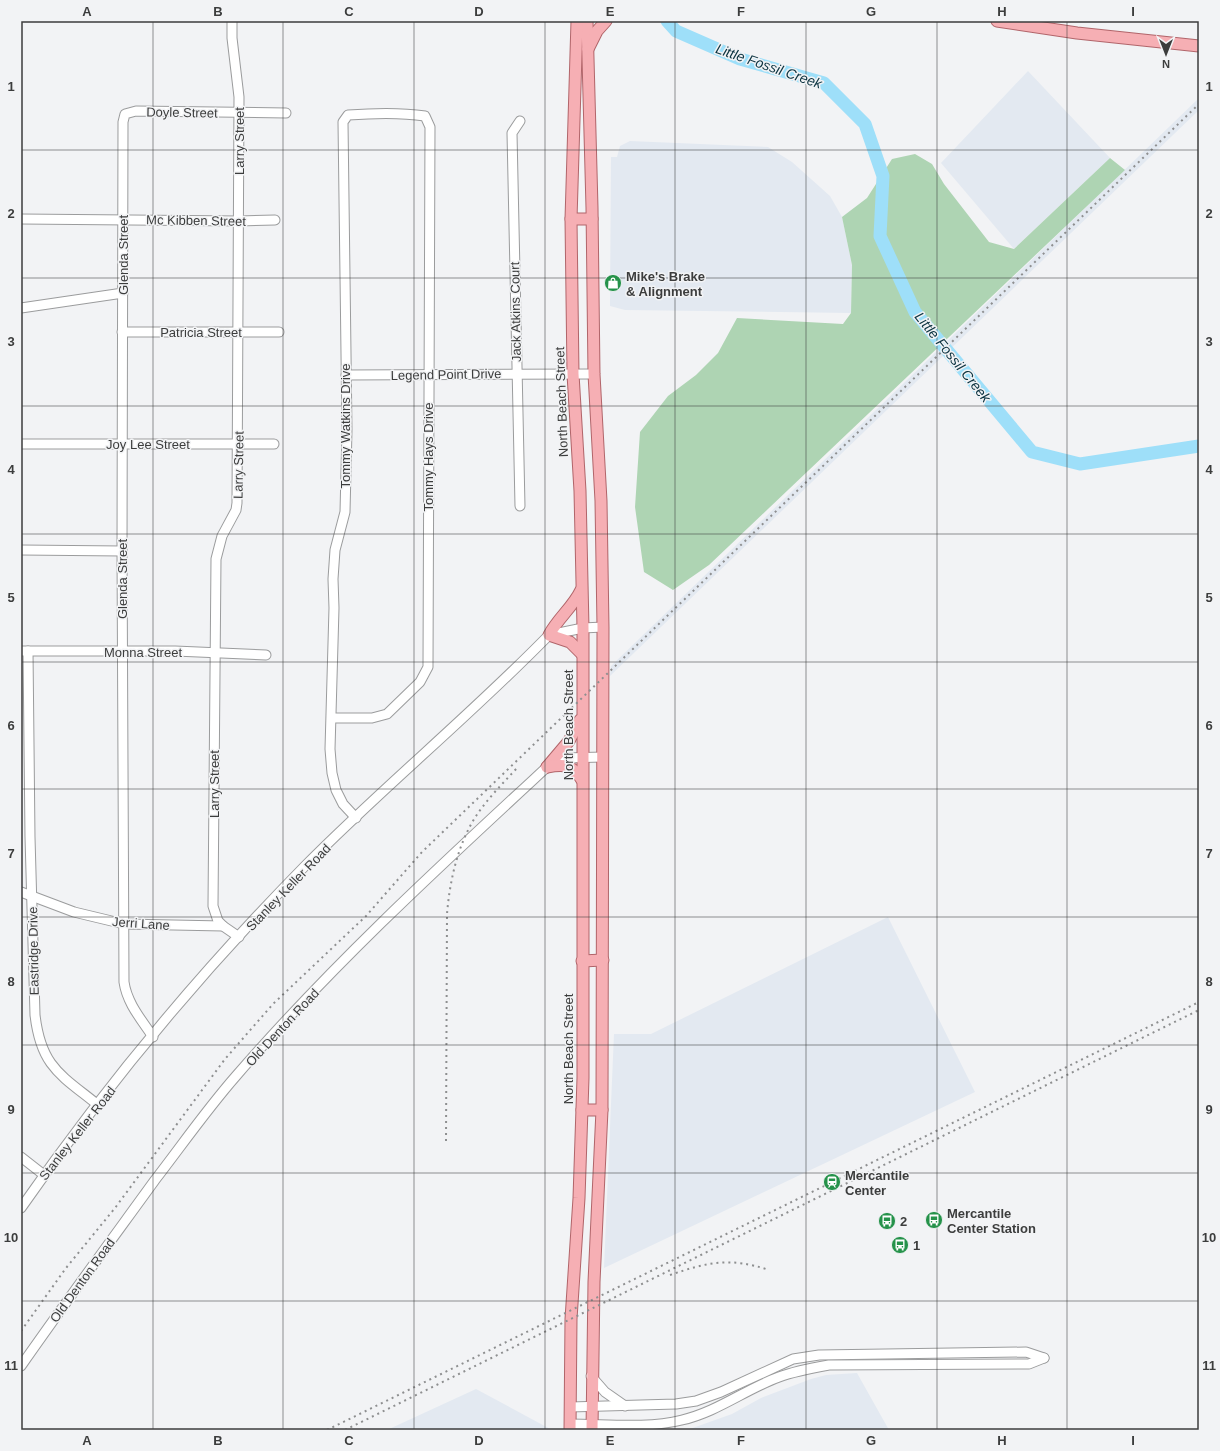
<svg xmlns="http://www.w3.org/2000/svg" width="1220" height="1451" viewBox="0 0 1220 1451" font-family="Arial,sans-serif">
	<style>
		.built { fill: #e3e9f1 }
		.green { fill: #aed4b3 }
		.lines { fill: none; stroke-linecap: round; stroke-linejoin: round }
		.river { stroke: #9edff9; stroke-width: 13 }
		.minor-casing { stroke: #9b9c9d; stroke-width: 11 }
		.major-casing { stroke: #b1656a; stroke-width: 13 }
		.minor { stroke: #fff; stroke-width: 9 }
		.major { stroke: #f6afb4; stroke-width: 11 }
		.rail { stroke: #8e8f90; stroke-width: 2; stroke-dasharray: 2 4; stroke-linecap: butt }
		.grid { fill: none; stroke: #3c3d3d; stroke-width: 1; stroke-opacity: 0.55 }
		.labels { text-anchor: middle; stroke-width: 3; stroke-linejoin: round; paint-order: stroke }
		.street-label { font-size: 13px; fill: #3c3d3d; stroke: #f2f3f5 }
		.poi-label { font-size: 13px; font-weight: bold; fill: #3c3d3d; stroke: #f2f3f5; text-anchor: start }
		.water-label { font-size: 14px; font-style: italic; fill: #0b3340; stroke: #f2f3f5 }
		.neatline { fill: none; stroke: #3c3d3d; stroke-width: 1.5 }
		.grid-label { font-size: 13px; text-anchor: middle; font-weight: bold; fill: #3c3d3d }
	</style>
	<rect width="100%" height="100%" fill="#f2f3f5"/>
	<g class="built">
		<path d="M1028,71L1110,158L1014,249L941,163Z"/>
		<path d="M1199,98V110L610,676L611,666Z"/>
		<path d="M630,141L768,147L792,162L830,196L842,217L852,265L851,313L625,310L610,306L611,157H617L620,146Z"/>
		<path d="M888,917L975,1092L604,1268L614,1034H651Z"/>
		<path d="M857,1373L889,1430H687L732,1414L761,1398L811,1379L826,1375Z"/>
		<path d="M476,1389L552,1430H387Z"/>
	</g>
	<path class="green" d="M915,154L932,164L944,184L989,242L1014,249L1110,158L1125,170L709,565L673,590L644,572L635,507L640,432L668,396L696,375L718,353L737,318L843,324L851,313L852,265L842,217L867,198L892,159Z"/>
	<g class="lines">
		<path class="river" d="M667,21L676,31L740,59L824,83L865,124L883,176L880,236L915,312L1032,452L1080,464L1199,446"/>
		<g class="minor-casing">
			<g id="minor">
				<path d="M520,121L512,133L520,506"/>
				<path d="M21,219L239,221L275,220"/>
				<path d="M21,308L123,293"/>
				<path d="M122,332H279"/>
				<path d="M346,375L594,374"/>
				<path d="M21,444H274"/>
				<path d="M21,550L122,551"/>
				<path d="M21,651H175L266,655"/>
				<path d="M28,651L30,837L35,1015C41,1067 61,1075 98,1105"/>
				<path d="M332,718H372L387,714L420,682L428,667L430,127L425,116C399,112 374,113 348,115L343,122L347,430L345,512L335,550L333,579L334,608L330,749L332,773L336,790L343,804L356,818"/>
				<path d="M21,892L74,912L124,924L223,926L239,937"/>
				<path d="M223,926L218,921L213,906L216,559L222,536L236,510L237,503L239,97L232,38V21"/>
				<path d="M153,1037C141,1019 127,1003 124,982L122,551L123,122L125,114L136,111L286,113"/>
				<path d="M21,1157L44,1175"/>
				<path d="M21,1208C105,1087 201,972 304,867C383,787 470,716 549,635L583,628L603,627"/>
				<path d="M21,1366C65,1303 110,1242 155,1180C182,1145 207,1109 236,1076C332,965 440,866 547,767L564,758L603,757"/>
				<path d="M591,1376L605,1392L625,1406"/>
				<path d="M570,1407L676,1404L696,1401L721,1392L793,1359L819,1355L1026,1352L1044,1358"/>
				<path d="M570,1424C607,1424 646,1429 682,1420C717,1412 746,1389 779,1377C795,1371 812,1368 829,1365L1029,1364L1044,1358"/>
			</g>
		</g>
		<g class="major-casing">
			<g id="major">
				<path d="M587,21L592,208L594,374L601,501L603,627L602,1110L594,1282L592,1430"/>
				<path d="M997,21L1077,33L1199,46"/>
				<path d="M588,49L597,31L606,21"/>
				<path d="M571,219H592"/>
				<path d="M581,590C573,607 558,618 549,635L570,642L582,654"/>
				<path d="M547,767L569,741L580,720"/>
				<path d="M547,767C564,764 572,764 582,780"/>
				<path d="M582,961L603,960"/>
				<path d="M582,1110H602"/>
				<path d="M570,1430L571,1319L579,1198L583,1078V628L580,491L573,374L571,219L577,21"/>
			</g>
		</g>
		<use href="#minor" class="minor"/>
		<use href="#major" class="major"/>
		<g class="rail">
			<path d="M446,1141L447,914C450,878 459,838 481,809C492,794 505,781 518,767"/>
			<path d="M670,1275C708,1262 730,1257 769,1270"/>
			<path d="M21,1331L66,1268L115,1208L225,1059L273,1004L366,916L422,852L1199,104"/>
			<path d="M327,1430L1199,1002"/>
			<path d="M345,1430L1199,1010"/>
		</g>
	</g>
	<path class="grid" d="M153,21V1430M283,21V1430M414,21V1430M545,21V1430M675,21V1430M806,21V1430M937,21V1430M1067,21V1430M21,150H1199M21,278H1199M21,406H1199M21,534H1199M21,662H1199M21,789H1199M21,917H1199M21,1045H1199M21,1173H1199M21,1301H1199"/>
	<defs>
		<g id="shop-disc" transform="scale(0.9)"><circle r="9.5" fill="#25924a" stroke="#f2f3f5"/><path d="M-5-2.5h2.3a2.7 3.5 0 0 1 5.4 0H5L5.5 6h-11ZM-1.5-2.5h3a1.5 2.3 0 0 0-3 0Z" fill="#fff"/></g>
		<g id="station-disc" transform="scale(0.9)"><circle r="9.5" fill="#25924a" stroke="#f2f3f5"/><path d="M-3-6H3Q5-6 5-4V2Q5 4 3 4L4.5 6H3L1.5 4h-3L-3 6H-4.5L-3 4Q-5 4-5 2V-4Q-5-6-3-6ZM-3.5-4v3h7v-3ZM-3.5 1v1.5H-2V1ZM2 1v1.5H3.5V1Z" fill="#fff"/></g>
		<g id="bus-disc" transform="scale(0.9)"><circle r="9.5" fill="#25924a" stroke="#f2f3f5"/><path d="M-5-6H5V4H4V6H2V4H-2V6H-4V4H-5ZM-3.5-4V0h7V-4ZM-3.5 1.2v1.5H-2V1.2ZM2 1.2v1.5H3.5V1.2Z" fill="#fff"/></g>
	</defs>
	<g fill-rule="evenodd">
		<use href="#shop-disc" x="613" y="283"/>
		<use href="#station-disc" x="832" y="1182"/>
		<use href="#bus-disc" x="934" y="1220"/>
		<use href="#bus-disc" x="887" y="1221"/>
		<use href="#bus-disc" x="900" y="1245"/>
	</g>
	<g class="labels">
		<g class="street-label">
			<text transform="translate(182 112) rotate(1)" y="5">Doyle Street</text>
			<text transform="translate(239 141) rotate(-90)" y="5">Larry Street</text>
			<text transform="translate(196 220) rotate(1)" y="5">Mc Kibben Street</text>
			<text transform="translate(123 255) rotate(-90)" y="5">Glenda Street</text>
			<text transform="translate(515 312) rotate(-91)" y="5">Jack Atkins Court</text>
			<text x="201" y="337">Patricia Street</text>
			<text transform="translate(446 374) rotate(-1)" y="5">Legend Point Drive</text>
			<text transform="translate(561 402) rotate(-92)" y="5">North Beach Street</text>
			<text transform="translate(345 426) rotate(-90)" y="5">Tommy Watkins Drive</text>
			<text x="148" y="449">Joy Lee Street</text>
			<text transform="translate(428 457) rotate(-90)" y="5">Tommy Hays Drive</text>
			<text transform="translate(238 465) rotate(-89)" y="5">Larry Street</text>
			<text transform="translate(122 579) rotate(-90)" y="5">Glenda Street</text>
			<text x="143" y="657">Monna Street</text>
			<text transform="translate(568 725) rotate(-90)" y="5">North Beach Street</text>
			<text transform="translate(214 784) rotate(-90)" y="5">Larry Street</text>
			<text transform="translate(288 887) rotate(-46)" y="5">Stanley Keller Road</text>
			<text transform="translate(141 923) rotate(4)" y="5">Jerri Lane</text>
			<text transform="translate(33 951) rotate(-91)" y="5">Eastridge Drive</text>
			<text transform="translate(282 1027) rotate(-47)" y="5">Old Denton Road</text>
			<text transform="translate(568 1049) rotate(-90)" y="5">North Beach Street</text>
			<text transform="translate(77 1133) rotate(-52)" y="5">Stanley Keller Road</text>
			<text transform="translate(82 1280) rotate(-54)" y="5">Old Denton Road</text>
		</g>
		<g class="poi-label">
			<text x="626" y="281">Mike's Brake<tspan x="626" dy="15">&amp; Alignment</tspan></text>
			<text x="845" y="1180">Mercantile<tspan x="845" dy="15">Center</tspan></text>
			<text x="947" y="1218">Mercantile<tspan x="947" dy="15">Center Station</tspan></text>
			<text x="900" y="1226">2</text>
			<text x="913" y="1250">1</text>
		</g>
		<g class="water-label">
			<text transform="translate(769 66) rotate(19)" y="5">Little Fossil Creek</text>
			<text transform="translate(953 357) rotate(51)" y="5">Little Fossil Creek</text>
		</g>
	</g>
	<rect width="1220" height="1451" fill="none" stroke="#f2f3f5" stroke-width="44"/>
	<g transform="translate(1166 54) rotate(180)" stroke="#f2f3f5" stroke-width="3" paint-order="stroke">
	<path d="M0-3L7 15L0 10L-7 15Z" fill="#3c3d3d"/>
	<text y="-6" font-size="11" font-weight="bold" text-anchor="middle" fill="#3c3d3d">N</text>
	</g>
	<rect x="22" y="22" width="1176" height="1407" class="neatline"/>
	<g class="grid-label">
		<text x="87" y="16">A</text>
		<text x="218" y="16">B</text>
		<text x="349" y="16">C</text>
		<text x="479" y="16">D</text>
		<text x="610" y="16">E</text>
		<text x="741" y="16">F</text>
		<text x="871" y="16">G</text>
		<text x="1002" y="16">H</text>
		<text x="1133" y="16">I</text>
		<text x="11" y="91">1</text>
		<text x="1209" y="91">1</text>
		<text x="11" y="218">2</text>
		<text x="1209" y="218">2</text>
		<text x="11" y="346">3</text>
		<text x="1209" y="346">3</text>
		<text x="11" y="474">4</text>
		<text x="1209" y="474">4</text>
		<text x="11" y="602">5</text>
		<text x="1209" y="602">5</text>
		<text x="11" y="730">6</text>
		<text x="1209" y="730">6</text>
		<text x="11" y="858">7</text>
		<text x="1209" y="858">7</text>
		<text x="11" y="986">8</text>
		<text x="1209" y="986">8</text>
		<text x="11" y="1114">9</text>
		<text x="1209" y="1114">9</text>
		<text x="11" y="1242">10</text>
		<text x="1209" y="1242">10</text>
		<text x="11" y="1370">11</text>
		<text x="1209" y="1370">11</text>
		<text x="87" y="1445">A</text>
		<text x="218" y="1445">B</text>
		<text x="349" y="1445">C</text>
		<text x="479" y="1445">D</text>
		<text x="610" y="1445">E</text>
		<text x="741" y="1445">F</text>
		<text x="871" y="1445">G</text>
		<text x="1002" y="1445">H</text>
		<text x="1133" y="1445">I</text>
	</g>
</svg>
